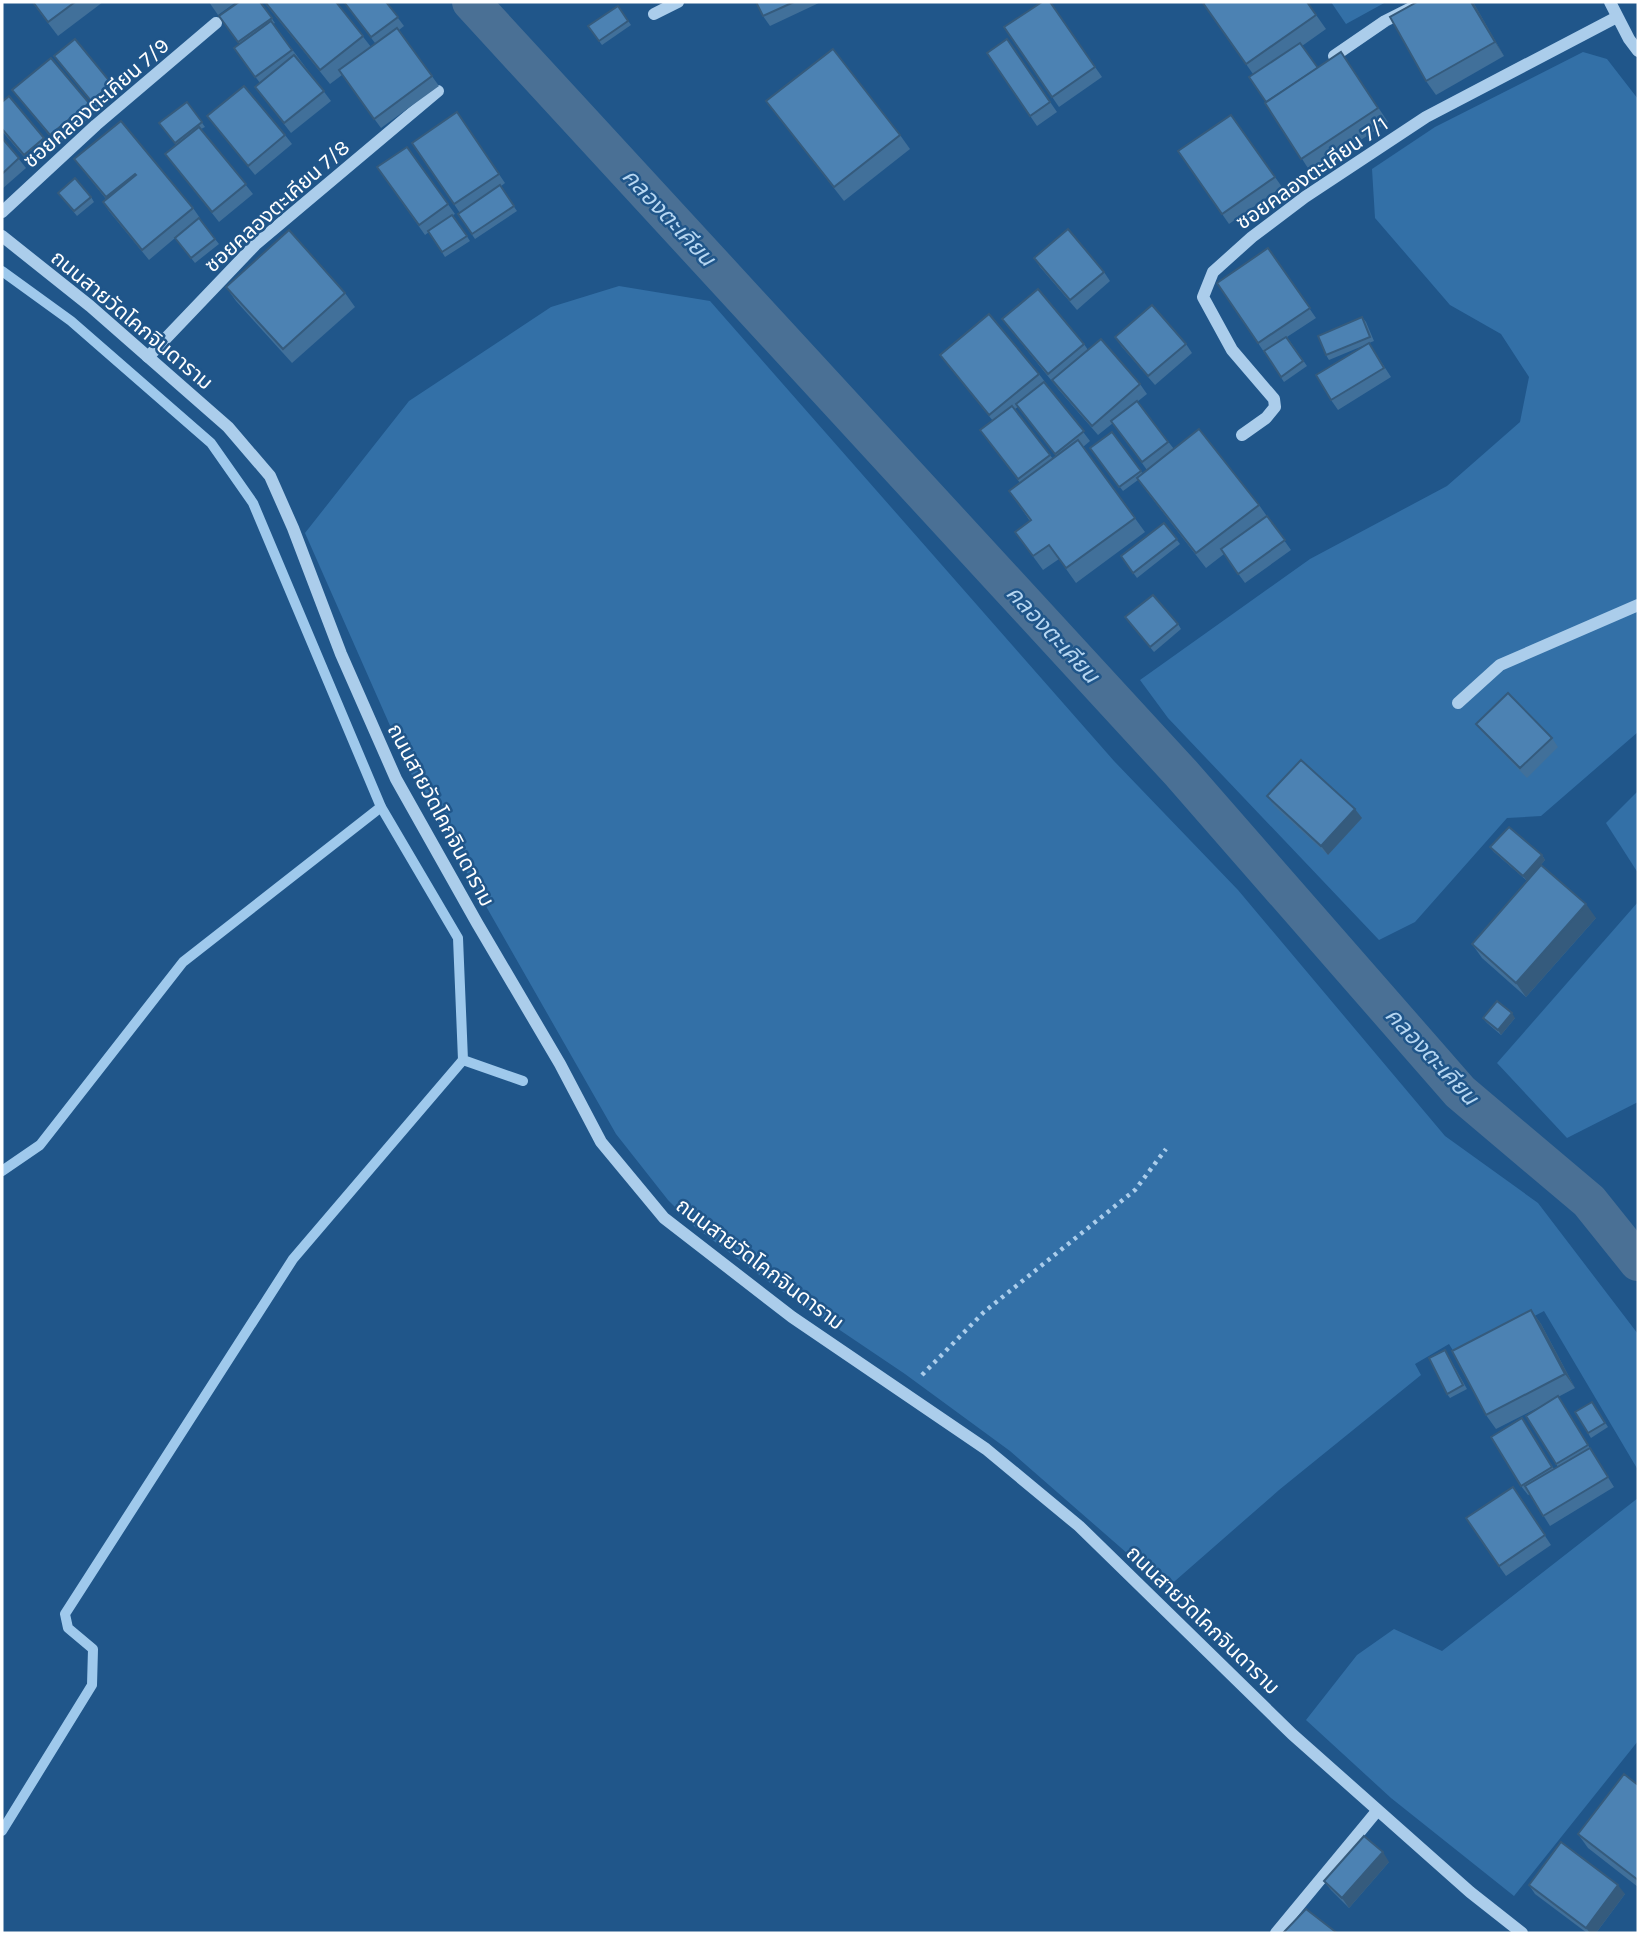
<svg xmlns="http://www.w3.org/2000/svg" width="1640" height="1935" viewBox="0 0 1640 1935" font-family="Karla,'Noto Sans Thai',sans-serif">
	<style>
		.green { fill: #3370a7 }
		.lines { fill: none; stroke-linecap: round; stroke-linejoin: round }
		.stream { stroke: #9fc9ec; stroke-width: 10 }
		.canal { stroke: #4a7095; stroke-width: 38 }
		.path { stroke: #abcdeb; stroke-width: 4.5; stroke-dasharray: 3.5 5; stroke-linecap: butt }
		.minor { stroke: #abcdeb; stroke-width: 12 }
		.wall { fill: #41709a; fill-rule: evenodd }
		.shaded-wall { fill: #355b7d }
		.building { fill: #4c82b3; stroke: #355b7d; stroke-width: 2 }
		.labels { text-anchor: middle; stroke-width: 5; stroke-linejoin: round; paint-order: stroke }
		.street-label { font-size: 21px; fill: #fff; stroke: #20568a }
		.water-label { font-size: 23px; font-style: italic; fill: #b7d7f2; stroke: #20568a }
	</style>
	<rect width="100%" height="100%" fill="#20568a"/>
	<g class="green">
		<path d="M1331,2H1386L1346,24Z"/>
		<path d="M1583,52L1607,59L1638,99V732L1541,816L1507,818L1415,922L1379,940L1168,718L1140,680L1310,559L1447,486L1520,422L1529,377L1501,334L1450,305L1375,218L1372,169L1435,127Z"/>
		<path d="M619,286L710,301L1114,761L1238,890L1445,1136L1538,1203L1638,1334V1470L1544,1311L1457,1357L1449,1344L1415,1364L1421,1375L1279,1490L1167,1588L1010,1451L905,1374L770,1283L695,1227L668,1200L616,1134L414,780L305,533L409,401L551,307Z"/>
		<path d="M1638,791V873L1606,823Z"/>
		<path d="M1638,902V1102L1567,1138L1497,1063Z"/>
		<path d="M1638,1498V1741L1514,1896L1391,1798L1306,1720L1357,1655L1394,1629L1442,1651Z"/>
	</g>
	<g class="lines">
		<g class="stream">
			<path d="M2,271L71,321L211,443L253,503L381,807L458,938L463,1060L523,1081"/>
			<path d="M2,1171L40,1145L183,962L381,807"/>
			<path d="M2,1831L92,1685L93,1649L68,1628L65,1614L293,1259L463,1060"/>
		</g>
		<path class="canal" d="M471,2L1181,773L1460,1092L1589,1201L1638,1262"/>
		<path class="path" d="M922,1375L984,1312L1135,1190L1166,1149"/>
		<g class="minor">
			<path d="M1610,2L1629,39L1638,51"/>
			<path d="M654,14L678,2"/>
			<path d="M1334,56L1385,21L1423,2"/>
			<path d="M2,212L96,125L216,23"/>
			<path d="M2,236L90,306L228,427L270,476L293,528L341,654L396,779L477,923L560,1064L601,1142L664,1218L792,1317L986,1449L1079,1526L1292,1734L1470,1892L1522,1933"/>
			<path d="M148,357L255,245L438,91"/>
			<path d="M1242,435L1266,418L1275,407L1274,399L1232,350L1203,297L1213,272L1252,237L1305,197L1426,117L1617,17"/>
			<path d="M1458,703L1500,665L1638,605"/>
			<path d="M1276,1933L1377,1811"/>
		</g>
	</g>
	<g class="wall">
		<path d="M32,2H103L58,36Z"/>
		<path d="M209,2H236L218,15Z"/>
		<path d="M260,2L275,23L273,24L331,101L291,133L255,87L260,83L234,48L240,44L219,16Z"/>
		<path d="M264,2H336L371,47L375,43L344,2H386L404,26L399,30L439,86L381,128L342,75L330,84Z"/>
		<path d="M756,2H821L770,26L763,16Z"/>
		<path d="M1050,2L1102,77L1059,107L1004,27Z"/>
		<path d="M1307,2L1326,29L1302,46L1318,68L1341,52L1388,122L1311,173L1266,102L1253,74L1203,3Z"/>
		<path d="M1473,2L1504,56L1436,95L1426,81Z"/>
		<path d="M618,6L631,25L602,45L588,26Z"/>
		<path d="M1007,39L1057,112L1037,126L987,53Z"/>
		<path d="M54,56L112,84L118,93L98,110Z"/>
		<path d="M12,90L89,103L95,113L57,145Z"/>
		<path d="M766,101L900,135L910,149L844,201Z"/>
		<path d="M2,102L44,138L51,147L30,164L2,131Z"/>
		<path d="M187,102L205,127L201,129L253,194L219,222L165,154L176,145L159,123Z"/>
		<path d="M457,112L505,183L500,187L517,211L475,239L458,214L460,213L412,143Z"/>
		<path d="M1231,115L1282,187L1229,224L1178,151Z"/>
		<path d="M207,116L285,135L292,144L255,175Z"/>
		<path d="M121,121L193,208L200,218L199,219L219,244L195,263L175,238L149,260L109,211L103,202L106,199L74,159Z"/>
		<path d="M2,138L26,168L2,189Z"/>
		<path d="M407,147L455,214L453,215L470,241L445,257L429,232L425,235L377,167Z"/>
		<path d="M58,193L91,197L94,202L77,216Z"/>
		<path d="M1268,248L1316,318L1287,337L1307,366L1284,382L1258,343Z"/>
		<path d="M1034,258L1104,272L1110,281L1077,310L1040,267Z"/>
		<path d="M226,287L345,293L355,307L292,363L236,301Z"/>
		<path d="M1362,317L1366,322L1374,341L1369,343L1391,377L1338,410L1331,400L1365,345L1329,360L1326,355Z"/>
		<path d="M1002,319L1084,344L1088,350L1140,384L1147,394L1137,402L1174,449L1259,505L1291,550L1245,583L1224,554L1206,568L1138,480L1123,491L1090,448L1112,432L1143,474L1147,470L1113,423L1098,435L1059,390Z"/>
		<path d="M1115,337L1186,344L1192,353L1155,385L1122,347Z"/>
		<path d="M940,355L1039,374L1090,441L1083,447L1145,532L1076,583L1059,559L1043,570L1015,532L1030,521L1009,491L1020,483L980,430L993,421ZM1018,407L1056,456L1053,459L1015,409Z"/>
		<path d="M1164,523L1180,544L1137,578L1121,556Z"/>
		<path d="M1129,622L1178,624L1181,629L1154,652Z"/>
		<path d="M1476,724L1552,738L1558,747L1527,778L1483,733Z"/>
		<path d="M1267,796L1362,818L1328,855L1274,806Z"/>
		<path d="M1490,847L1542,855L1545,860L1527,881L1494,852Z"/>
		<path d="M1596,918L1526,997L1482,958L1472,944Z"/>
		<path d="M1483,1018H1515L1501,1035L1487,1023Z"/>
		<path d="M1531,1310L1541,1324L1575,1388L1558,1397L1614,1487L1550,1526L1530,1494L1528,1495L1521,1486L1522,1418L1554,1469L1558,1467L1526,1416L1553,1400L1496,1429L1486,1415Z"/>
		<path d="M1445,1350L1467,1389L1450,1398L1447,1394Z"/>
		<path d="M1592,1402L1608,1427L1591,1438L1575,1412Z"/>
		<path d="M1513,1487L1551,1545L1506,1576L1499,1566Z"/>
		<path d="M1638,1785V1887L1588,1848L1578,1834Z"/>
		<path d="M1389,1862L1349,1908L1331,1890L1324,1881Z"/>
		<path d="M1529,1885L1625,1894L1596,1933H1587L1535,1894Z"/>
	</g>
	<g class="shaded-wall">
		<path d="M1471,2H1473L1504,56L1495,42Z"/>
		<path d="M1355,809L1362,818L1328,855L1321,846Z"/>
		<path d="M1542,855L1545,860L1527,881L1523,876Z"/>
		<path d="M1586,904L1596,918L1526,997L1516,983Z"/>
		<path d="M1512,1013L1515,1018L1501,1035L1498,1030Z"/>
		<path d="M1531,1310L1541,1324L1575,1388L1565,1374Z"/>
		<path d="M1383,1852L1389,1862L1349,1908L1342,1898Z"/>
		<path d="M1618,1885L1625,1894L1596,1933H1590L1586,1928Z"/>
	</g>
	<g class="building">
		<path d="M33,2H75L48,22Z"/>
		<path d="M239,2H260L272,18L238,42L219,16Z"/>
		<path d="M265,2H336L363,36L320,70Z"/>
		<path d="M344,2H386L398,17L371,37Z"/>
		<path d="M756,2H794L763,16Z"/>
		<path d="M1042,2H1050L1095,67L1052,97L1004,27Z"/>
		<path d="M1205,2H1307L1316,15L1246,64L1203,3Z"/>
		<path d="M1417,2H1471L1495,42L1426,81L1390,17Z"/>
		<path d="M618,6L628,21L599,41L588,26Z"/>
		<path d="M271,21L292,50L255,77L234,48Z"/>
		<path d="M397,28L432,76L374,119L339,70Z"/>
		<path d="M75,39L112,84L91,101L54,56Z"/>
		<path d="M1007,39L1050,102L1030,116L987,53Z"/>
		<path d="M1300,43L1318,68L1266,102L1249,77Z"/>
		<path d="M833,49L900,135L834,187L766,101Z"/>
		<path d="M1341,52L1378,108L1301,159L1265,103Z"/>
		<path d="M294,55L324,91L284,123L255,87Z"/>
		<path d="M51,58L89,103L50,135L12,90Z"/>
		<path d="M244,86L285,135L248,166L207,116Z"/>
		<path d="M9,96L44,138L24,155L2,129V102Z"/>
		<path d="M187,102L202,122L175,143L159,123Z"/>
		<path d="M457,112L499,174L454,204L412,143Z"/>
		<path d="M1231,115L1275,177L1222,214L1178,151Z"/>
		<path d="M121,121L193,208L142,250L103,202L136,175L135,174L106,197L74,159Z"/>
		<path d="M199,127L246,184L212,212L165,154Z"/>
		<path d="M2,138L19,158L2,174Z"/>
		<path d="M407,147L448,204L419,225L377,167Z"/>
		<path d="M75,178L91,197L74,211L58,193Z"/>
		<path d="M500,185L514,206L472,234L458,214Z"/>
		<path d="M452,215L467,236L442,252L428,231Z"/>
		<path d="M199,218L215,239L191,258L175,238Z"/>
		<path d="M1068,229L1104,272L1070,300L1034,258Z"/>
		<path d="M289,230L345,293L283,349L226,287Z"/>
		<path d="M1268,248L1310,308L1258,343L1217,283Z"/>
		<path d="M1038,289L1084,344L1048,374L1002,319Z"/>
		<path d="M1152,305L1186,344L1148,376L1115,337Z"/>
		<path d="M989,314L1039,374L989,415L940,355Z"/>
		<path d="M1362,317L1370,337L1326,355L1318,336Z"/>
		<path d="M1286,337L1303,361L1281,377L1264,351Z"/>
		<path d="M1101,339L1140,384L1092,426L1052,380Z"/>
		<path d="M1369,343L1384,368L1331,400L1316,375Z"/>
		<path d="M1044,382L1084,431L1055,454L1016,404Z"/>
		<path d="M1137,401L1168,442L1142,462L1111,421Z"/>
		<path d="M1012,406L1050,455L1018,479L980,430Z"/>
		<path d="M1199,429L1259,505L1196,553L1137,478Z"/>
		<path d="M1112,432L1141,471L1119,487L1090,448Z"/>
		<path d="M1078,440L1135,518L1066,568L1049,545L1033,556L1015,532L1031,520L1009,491Z"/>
		<path d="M1267,516L1285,540L1238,574L1221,549Z"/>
		<path d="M1164,523L1177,539L1133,573L1121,556Z"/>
		<path d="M1153,595L1178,624L1150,647L1125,617Z"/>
		<path d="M1508,693L1552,738L1520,768L1476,724Z"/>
		<path d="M1301,760L1355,809L1321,846L1267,796Z"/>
		<path d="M1509,827L1542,855L1523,876L1490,847Z"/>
		<path d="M1541,865L1586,904L1516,983L1472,944Z"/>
		<path d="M1497,1001L1512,1013L1498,1030L1483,1018Z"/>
		<path d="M1531,1310L1565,1374L1486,1415L1452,1351Z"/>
		<path d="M1445,1350L1463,1385L1447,1394L1429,1358Z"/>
		<path d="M1558,1396L1588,1445L1556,1464L1526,1416Z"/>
		<path d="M1592,1402L1605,1423L1588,1433L1575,1412Z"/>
		<path d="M1522,1418L1552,1467L1521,1486L1491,1437Z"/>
		<path d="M1590,1448L1608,1477L1543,1516L1525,1486Z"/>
		<path d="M1513,1487L1545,1535L1499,1566L1466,1518Z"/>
		<path d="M1624,1774L1638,1785V1880L1578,1834Z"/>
		<path d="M1364,1836L1383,1852L1342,1898L1324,1881Z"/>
		<path d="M1561,1842L1618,1885L1586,1928L1529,1885Z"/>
		<path d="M1306,1909L1337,1933H1283Z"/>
	</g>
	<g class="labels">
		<g class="street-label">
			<text transform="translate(96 103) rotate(-41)" y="7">ซอยคลองตะเคียน 7/9</text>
			<text transform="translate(1312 173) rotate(-35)" y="7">ซอยคลองตะเคียน 7/1</text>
			<text transform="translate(277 206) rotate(-42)" y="7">ซอยคลองตะเคียน 7/8</text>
			<text transform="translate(132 320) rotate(40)" y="7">ถนนสายวัดโคกจินดาราม</text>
			<text transform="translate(441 815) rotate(62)" y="7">ถนนสายวัดโคกจินดาราม</text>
			<text transform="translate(760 1264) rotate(37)" y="7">ถนนสายวัดโคกจินดาราม</text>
			<text transform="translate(1203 1620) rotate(44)" y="7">ถนนสายวัดโคกจินดาราม</text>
		</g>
		<g class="water-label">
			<text transform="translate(669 217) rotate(47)" y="8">คลองตะเคียน</text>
			<text transform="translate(1053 634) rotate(47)" y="8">คลองตะเคียน</text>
			<text transform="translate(1432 1056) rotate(47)" y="8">คลองตะเคียน</text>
		</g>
	</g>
	<rect width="1640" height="1935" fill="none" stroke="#ffffff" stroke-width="7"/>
</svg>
